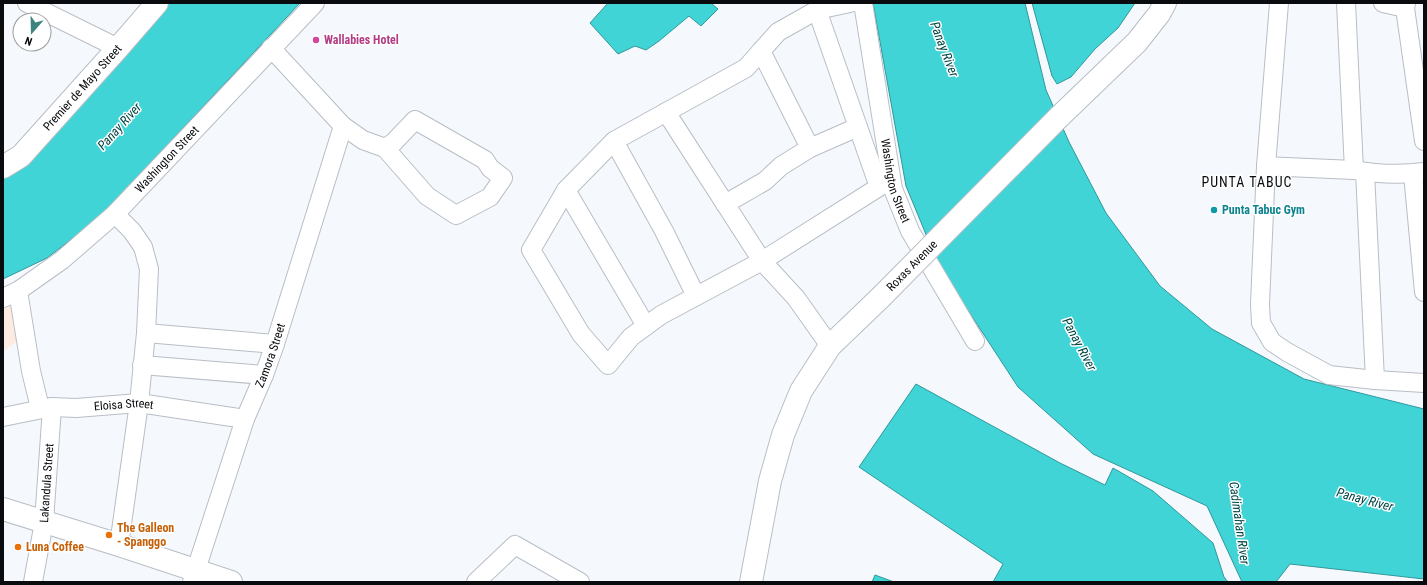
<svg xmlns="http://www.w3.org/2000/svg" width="1427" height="585" viewBox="0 0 1427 585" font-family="'Roboto Condensed',sans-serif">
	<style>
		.medical { fill: #fdeae1 }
		.water { fill: #40d4d6; stroke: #30989a }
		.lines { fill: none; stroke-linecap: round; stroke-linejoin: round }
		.minor-casing { stroke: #b8bec6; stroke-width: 20 }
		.major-casing { stroke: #b8bec6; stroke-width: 24 }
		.minor { stroke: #fff; stroke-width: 18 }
		.major { stroke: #fff; stroke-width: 22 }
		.major-bridge-casing { stroke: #b8bec6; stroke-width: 24; stroke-linecap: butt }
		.major-bridge { stroke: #fff; stroke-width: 22 }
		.hotel-dot { fill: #d1479c; stroke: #fff; stroke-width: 1.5 }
		.culture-dot { fill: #0f9aa8; stroke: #fff; stroke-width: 1.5 }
		.food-dot { fill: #e8710a; stroke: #fff; stroke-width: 1.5 }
		.labels { text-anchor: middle; stroke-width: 3; stroke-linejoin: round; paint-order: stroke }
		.hotel-label { font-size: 12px; font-weight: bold; fill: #b23c85; stroke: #fff; text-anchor: start }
		.street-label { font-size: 12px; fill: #090b0e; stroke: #fff }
		.culture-label { font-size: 12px; font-weight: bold; fill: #0d838f; stroke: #fff; text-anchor: start }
		.food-label { font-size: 12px; font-weight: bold; fill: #c56008; stroke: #fff; text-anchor: start }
		.water-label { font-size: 13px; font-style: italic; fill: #004445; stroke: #fff }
		.quarter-label { font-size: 14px; letter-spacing: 1px; fill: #090b0e; stroke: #fff }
	</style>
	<rect width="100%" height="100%" fill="#f5f9fd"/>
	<path class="medical" d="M13,299L21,339L3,351V304Z"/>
	<g class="water">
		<path d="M164,3H300L99,218L47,258L3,279V176Z"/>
		<path d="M608,3H711L718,9L701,26L689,16L659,41L646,50L635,46L618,54L590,23Z"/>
		<path d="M873,3H1025L1046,90L1069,142L1106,213L1160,286L1212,329L1304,379L1424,409V579L1290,564L1276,582H1242L1207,506L1093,454L1018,387L939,266L906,186Z"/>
		<path d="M1032,3H1135L1118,28L1095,49L1071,77L1057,84L1052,76Z"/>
		<path d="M916,384L1060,463L1105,485L1113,468L1153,491L1213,543L1224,577L1228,582H993L1003,564L859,467Z"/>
		<path d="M875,575L894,582H872Z"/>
	</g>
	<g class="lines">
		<g class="minor-casing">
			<g id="minor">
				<path d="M27,3L118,48"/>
				<path id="s1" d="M863,3L893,189L910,231L975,341"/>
				<path d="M1279,3L1266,166L1260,304L1261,323L1272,342L1287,352L1329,375L1375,380L1424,383"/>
				<path d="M1346,3L1354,170"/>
				<path d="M1383,3L1405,8"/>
				<path d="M1406,3L1405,8L1424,141"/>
				<path d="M271,48L343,126L363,140L385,148L427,196L456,215L490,197L503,178L490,168L485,160L415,120L393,143L385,148"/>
				<path d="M761,51L778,32L817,10L850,3"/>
				<path d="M666,112L762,261L796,298L830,346"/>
				<path d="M614,141L664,231L696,296"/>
				<path d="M810,148L858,127"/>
				<path d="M1266,166L1354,170C1376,174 1401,175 1424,172"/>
				<path d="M1365,172L1375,380"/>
				<path d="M1413,174L1424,292"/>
				<path d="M566,190L646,326"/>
				<path d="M725,204L765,181L781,166L810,148L761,51L746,68L614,141L566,190L531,250L581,334L608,365L631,337L661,315L762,261L879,187L817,10"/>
				<path d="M115,214L132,231L143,247L149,269L146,333L139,403L119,545"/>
				<path d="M18,291L31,371L40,408"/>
				<path id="s2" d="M3,298L18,291L62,260L115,214L315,3"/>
				<path d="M146,333L275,344"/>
				<path d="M142,365L264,375"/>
				<path id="s3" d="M3,417L52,407L76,408L139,403L245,419"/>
				<path id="s4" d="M33,582L44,522L52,407"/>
				<path id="s5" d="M192,582L245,419L264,375L275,344L343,126"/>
				<path d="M476,582L515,545L580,582"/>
			</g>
		</g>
		<g class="major-casing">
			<g id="major">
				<path d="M1059,117L1137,42L1159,14L1165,3"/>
				<path id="s6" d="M3,167L21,156L118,48L157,3"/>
				<path d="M3,509L119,545L231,582"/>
				<path d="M751,582L770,481L783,435L801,391L830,346L881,297"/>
			</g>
		</g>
		<use href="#minor" class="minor"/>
		<use href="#major" class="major"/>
		<g class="major-bridge-casing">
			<g id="major-bridge">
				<path id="s7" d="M881,297L1059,117"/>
			</g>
		</g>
		<use href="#major-bridge" class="major-bridge"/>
	</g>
	<circle class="hotel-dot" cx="316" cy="40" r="4"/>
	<circle class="culture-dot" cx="1214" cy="210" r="4"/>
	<g class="food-dot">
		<circle cx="109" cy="535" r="4"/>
		<circle cx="18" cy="547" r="4"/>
	</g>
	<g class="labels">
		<g class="hotel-label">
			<text x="324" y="44">Wallabies Hotel</text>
		</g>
		<g class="street-label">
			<text dy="4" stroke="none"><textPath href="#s6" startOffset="113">Premier de Mayo Street</textPath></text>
			<text dy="4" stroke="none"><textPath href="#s2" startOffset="216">Washington Street</textPath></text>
			<text dy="4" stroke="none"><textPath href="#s1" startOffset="181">Washington Street</textPath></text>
			<text dy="4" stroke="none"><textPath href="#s7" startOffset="44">Roxas Avenue</textPath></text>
			<text dy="4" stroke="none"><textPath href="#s5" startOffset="240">Zamora Street</textPath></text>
			<text dy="4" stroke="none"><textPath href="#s3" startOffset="122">Eloisa Street</textPath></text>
			<text dy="4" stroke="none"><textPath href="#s4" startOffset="100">Lakandula Street</textPath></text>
		</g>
		<g class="culture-label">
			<text x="1222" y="214">Punta Tabuc Gym</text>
		</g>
		<g class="food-label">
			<text x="117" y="532">The Galleon<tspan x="117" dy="14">- Spanggo</tspan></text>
			<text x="26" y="551">Luna Coffee</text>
		</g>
		<g class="water-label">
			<text transform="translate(945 49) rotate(69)" y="5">Panay River</text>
			<text transform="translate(119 126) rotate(-48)" y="5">Panay River</text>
			<text transform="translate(1080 344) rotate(62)" y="5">Panay River</text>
			<text transform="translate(1365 499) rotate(15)" y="5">Panay River</text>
			<text transform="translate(1240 523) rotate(82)" y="5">Cadimahan River</text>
		</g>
		<g class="quarter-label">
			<text x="1247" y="187">PUNTA TABUC</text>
		</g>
	</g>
	<rect width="1427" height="585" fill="none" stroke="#090b0e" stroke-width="8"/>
	<g transform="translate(32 32) rotate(200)"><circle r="19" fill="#ffffff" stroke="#9d9d9f"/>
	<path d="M0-3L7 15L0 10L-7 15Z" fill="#3d847e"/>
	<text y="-6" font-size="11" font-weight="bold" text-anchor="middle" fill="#090b0e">N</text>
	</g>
</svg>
